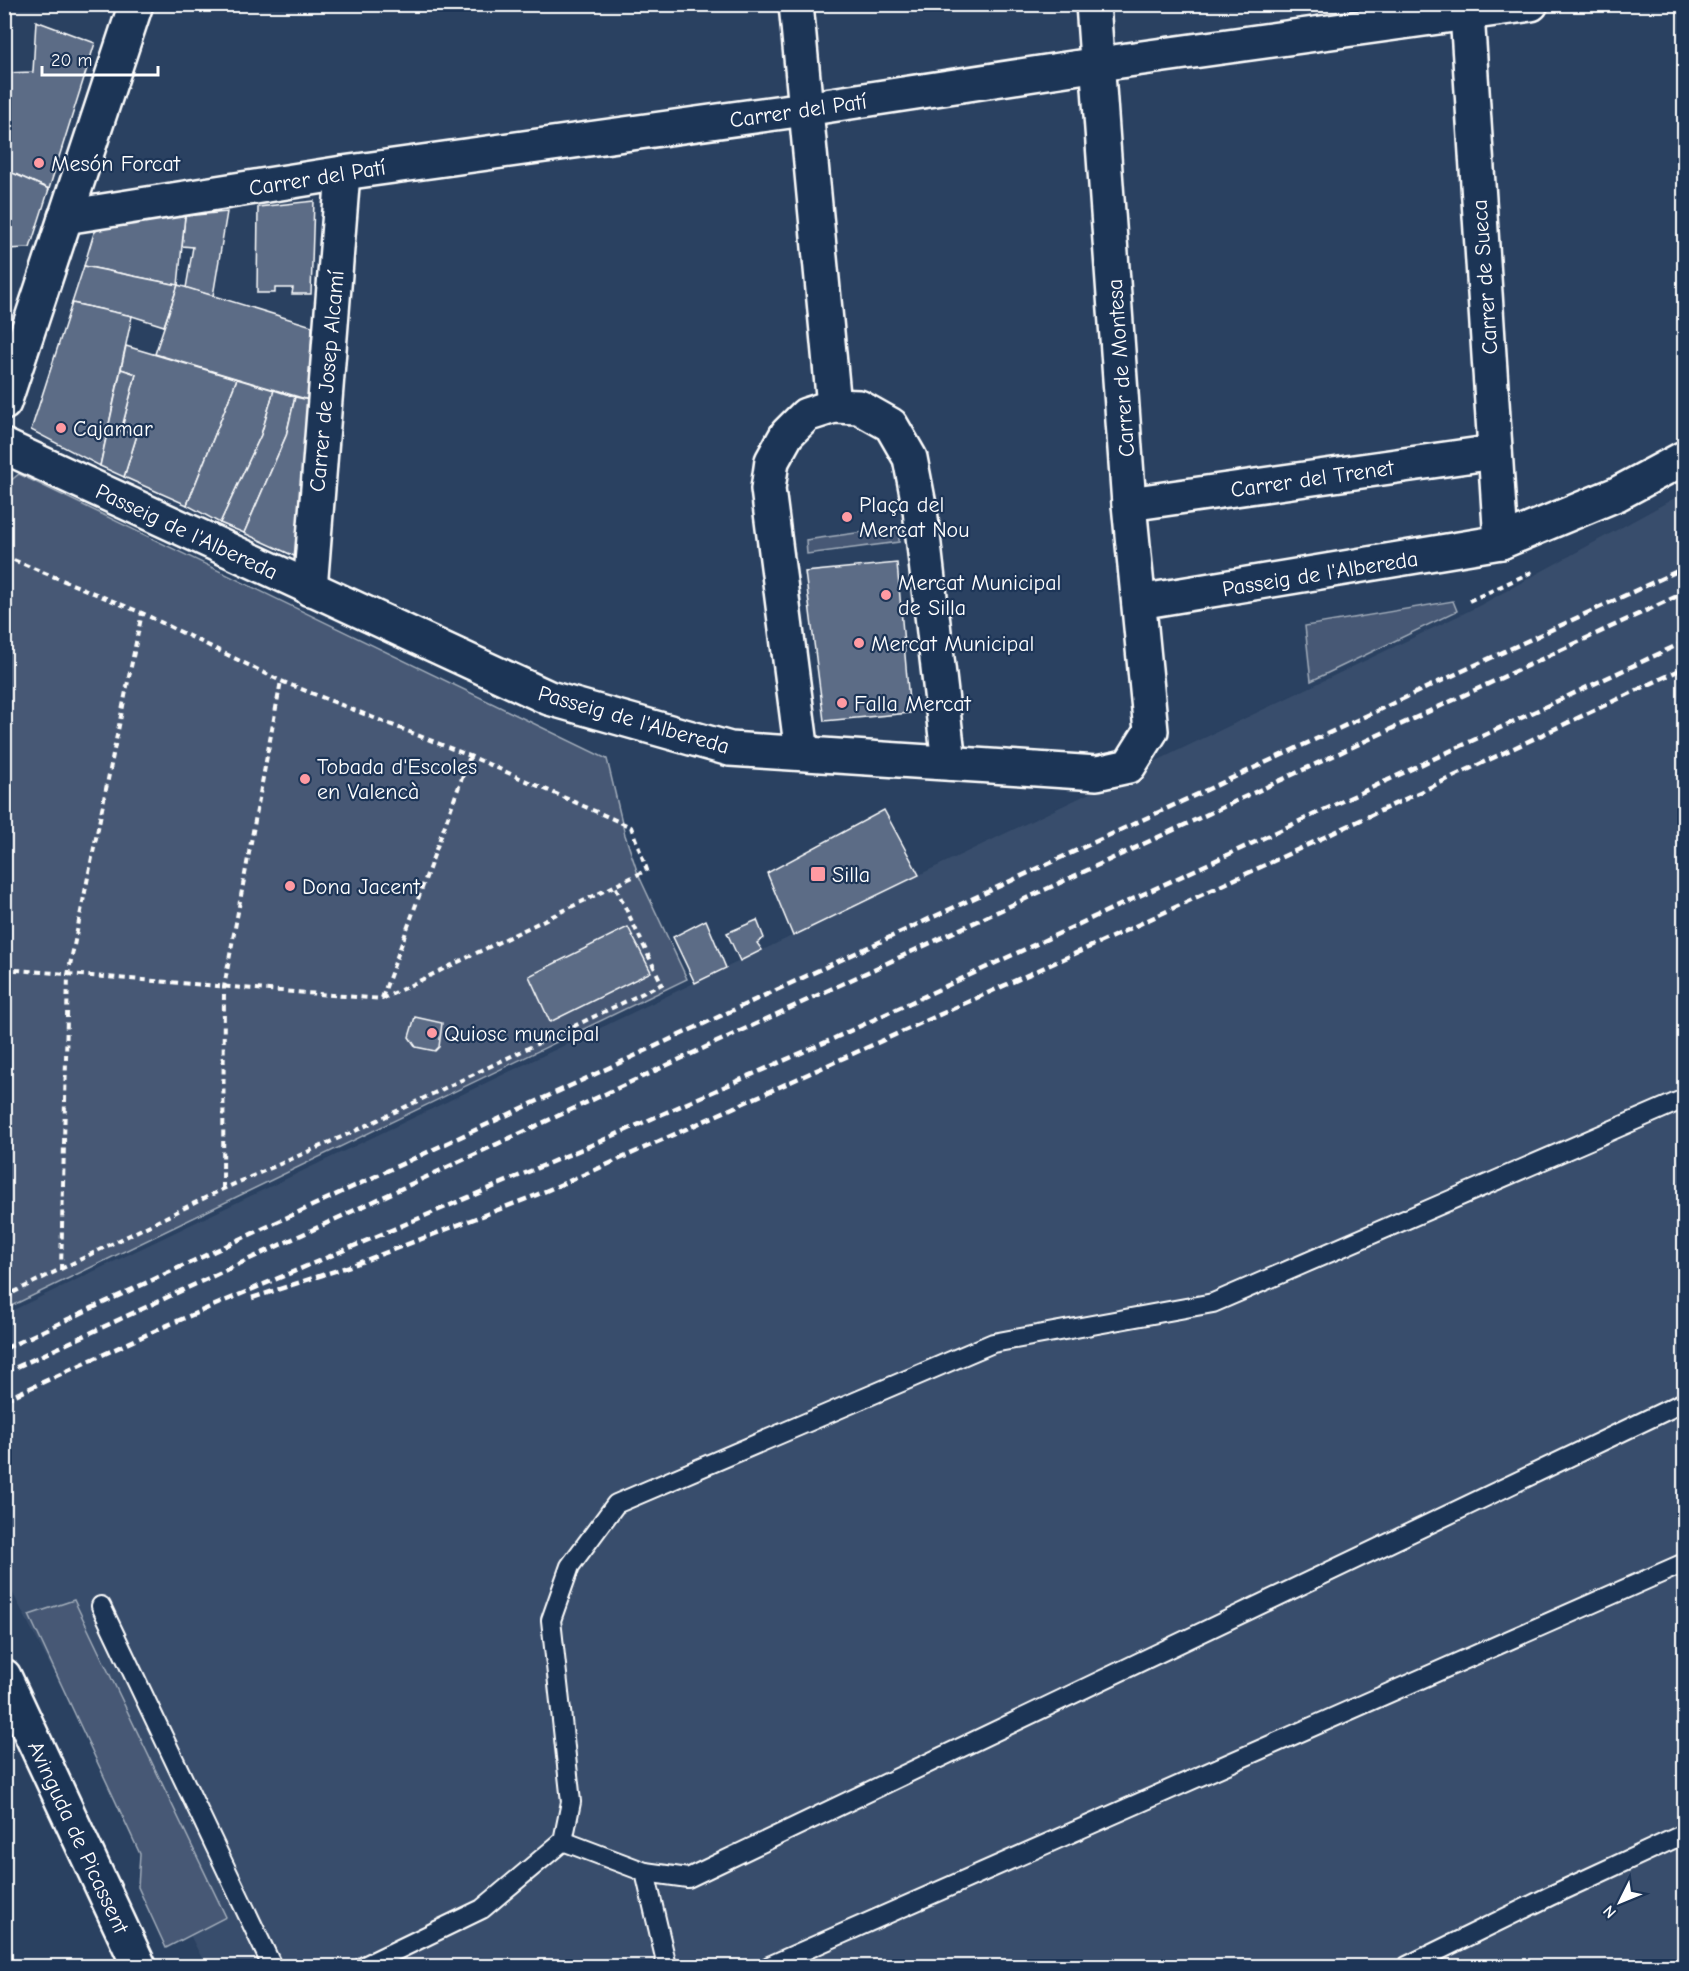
<svg xmlns="http://www.w3.org/2000/svg" width="1689" height="1971" viewBox="0 0 1689 1971" font-family="'Comic Neue',sans-serif">
	<style>
		.built { fill: #394e6c }
		.green { fill: #465975; stroke: #a2acba; stroke-width: 1.5 }
		.building { fill: #5b6c86; stroke: #fff; stroke-width: 1.5 }
		.lines { fill: none; stroke-linecap: round; stroke-linejoin: round }
		.service-casing { stroke: #fff; stroke-width: 22 }
		.minor-casing { stroke: #fff; stroke-width: 38 }
		.tertiary-casing { stroke: #fff; stroke-width: 38 }
		.path { stroke: #fff; stroke-width: 4; stroke-dasharray: 6 4.5; stroke-linecap: butt }
		.service { stroke: #1d3557; stroke-width: 18 }
		.minor { stroke: #1d3557; stroke-width: 33 }
		.tertiary { stroke: #1d3557; stroke-width: 33 }
		.rail { stroke: #fff; stroke-width: 4.5; stroke-dasharray: 9 4.5; stroke-linecap: butt }
		.poi-dot { fill: #ff9aa2; stroke: #1d3557; stroke-width: 2 }
		.labels { text-anchor: middle; stroke-width: 4.5; stroke-linejoin: round; paint-order: stroke }
		.street-label { font-size: 22px; fill: #fff; stroke: #1d3557 }
		.poi-label { font-size: 22px; fill: #fff; stroke: #1d3557; text-anchor: start }
	</style>
	<rect width="100%" height="100%" fill="#2a4161"/>
	<filter id="ink" filterUnits="userSpaceOnUse"><feTurbulence type="fractalNoise" baseFrequency=".0167" numOctaves="2"/><feDisplacementMap in="SourceGraphic" scale="12" xChannelSelector="R" yChannelSelector="G"/><feConvolveMatrix kernelMatrix="1 2 1 2 8 2 1 2 1" color-interpolation-filters="sRGB"/></filter>
	<g filter="url(#ink)">
		<path class="built" d="M1684,493V1966H206L5,1578V1314L1477,607Z"/>
		<g class="green">
			<path d="M19,474L607,759L625,835L638,874L687,979L5,1309L4,486Z"/>
			<path d="M899,527V542L807,554L806,540Z"/>
			<path d="M1453,601L1457,611L1311,681L1305,626Z"/>
			<path d="M74,1600L226,1917L166,1948L138,1887L140,1854L29,1615Z"/>
		</g>
		<g class="building">
			<path d="M36,21L95,43L49,189L8,171L4,172V73L33,72Z"/>
			<path d="M8,171L49,189L30,248L4,249V172Z"/>
			<path d="M314,201L311,294H292L293,288H275V293H257L258,207Z"/>
			<path d="M227,212L213,296L186,288L193,247L182,246L185,216Z"/>
			<path d="M185,216L178,285L84,266L94,233L100,227Z"/>
			<path d="M84,266L178,285L164,326L132,316L72,303Z"/>
			<path d="M178,285L312,326L309,400L155,354Z"/>
			<path d="M72,303L132,316L100,466L31,430Z"/>
			<path d="M126,346L237,379L187,505L124,477L137,435L121,431L136,374L121,369Z"/>
			<path d="M121,369L136,374L121,431L137,435L124,477L100,466Z"/>
			<path d="M237,379L274,390L261,435L220,523L187,505Z"/>
			<path d="M274,390L295,397L286,436L244,533L220,523L261,435Z"/>
			<path d="M295,397L309,400L305,561L244,533L286,436Z"/>
			<path d="M897,563L910,713L824,721L805,572Z"/>
			<path d="M884,810L919,875L793,936L767,873Z"/>
			<path d="M706,920L726,968L695,983L673,937Z"/>
			<path d="M757,920L764,938L757,943L762,950L740,961L727,933Z"/>
			<path d="M628,927L651,972L550,1022L529,976Z"/>
			<path d="M415,1017L442,1023L439,1047L435,1051L416,1047L409,1037Z"/>
		</g>
		<g class="lines">
			<g class="service-casing">
				<g id="service">
					<path d="M101,1606L272,1966"/>
					<path d="M563,1841L645,1872L688,1878L1684,1402"/>
					<path d="M645,1872L667,1966"/>
					<path d="M364,1966L482,1909L563,1841L571,1802L551,1620L570,1566L616,1504L993,1343L1213,1303L1684,1099"/>
					<path d="M769,1966L1684,1563"/>
					<path d="M1407,1966L1550,1896L1684,1834"/>
				</g>
			</g>
			<g class="minor-casing">
				<g id="minor">
					<path d="M796,4L834,406"/>
					<path d="M1467,13L1501,542"/>
					<path d="M65,217L343,173L805,109L1099,64L1531,4"/>
					<path d="M4,446L549,698L730,749L1097,773L1129,766L1151,731L1129,504L1093,4"/>
					<path d="M1129,504L1495,452"/>
					<path d="M310,589L343,173"/>
					<path d="M1139,602L1501,542L1617,494L1684,458"/>
					<path d="M802,753L768,489L772,461L787,434L806,415L834,406L859,407L891,425L910,458L920,510L949,763"/>
				</g>
			</g>
			<g class="tertiary-casing">
				<g id="tertiary">
					<path d="M4,403L136,4"/>
					<path d="M4,1676L139,1966"/>
				</g>
			</g>
			<g class="path">
				<path d="M4,556L142,613L281,681L470,756L631,827L647,870L382,999L4,969"/>
				<path d="M1469,601L1532,572"/>
				<path d="M382,998L470,756"/>
				<path d="M223,1189L224,987L281,681"/>
				<path d="M61,1270L68,975L142,613"/>
				<path d="M4,1297L223,1189L355,1131L662,984L615,886"/>
			</g>
			<use href="#service" class="service"/>
			<use href="#minor" class="minor"/>
			<use href="#tertiary" class="tertiary"/>
			<g class="rail">
				<path d="M252,1298L353,1265L534,1196L604,1166L1114,936L1684,668"/>
				<path d="M4,1349L1684,568"/>
				<path d="M4,1373L1684,593"/>
				<path d="M4,1400L161,1328L608,1138L826,1042L1684,642"/>
			</g>
		</g>
	</g>
	<g class="poi-dot">
		<circle cx="39" cy="163" r="6"/>
		<circle cx="61" cy="428" r="6"/>
		<circle cx="847" cy="517" r="6"/>
		<circle cx="886" cy="595" r="6"/>
		<circle cx="859" cy="643" r="6"/>
		<circle cx="842" cy="703" r="6"/>
		<circle cx="305" cy="779" r="6"/>
		<rect x="810" y="866" width="16" height="16" rx="3"/>
		<circle cx="290" cy="886" r="6"/>
		<circle cx="432" cy="1033" r="6"/>
	</g>
	<g class="labels">
		<g class="street-label">
			<text transform="translate(798 110) rotate(-8)" y="8">Carrer del Patí</text>
			<text transform="translate(317 177) rotate(-9)" y="8">Carrer del Patí</text>
			<text transform="translate(1484 277) rotate(-94)" y="8">Carrer de Sueca</text>
			<text transform="translate(1120 368) rotate(-94)" y="8">Carrer de Montesa</text>
			<text transform="translate(326 381) rotate(-85)" y="8">Carrer de Josep Alcamí</text>
			<text transform="translate(1312 478) rotate(-8)" y="8">Carrer del Trenet</text>
			<text transform="translate(187 531) rotate(25)" y="8">Passeig de l'Albereda</text>
			<text transform="translate(1320 573) rotate(-9)" y="8">Passeig de l'Albereda</text>
			<text transform="translate(634 719) rotate(16)" y="8">Passeig de l'Albereda</text>
			<text transform="translate(79 1837) rotate(65)" y="8">Avinguda de Picassent</text>
		</g>
		<g class="poi-label">
			<text x="51" y="171">Mesón Forcat</text>
			<text x="73" y="436">Cajamar</text>
			<text x="859" y="512">Plaça del<tspan x="859" dy="25">Mercat Nou</tspan></text>
			<text x="898" y="590">Mercat Municipal<tspan x="898" dy="25">de Silla</tspan></text>
			<text x="871" y="651">Mercat Municipal</text>
			<text x="854" y="711">Falla Mercat</text>
			<text x="317" y="774">Tobada d'Escoles<tspan x="317" dy="25">en Valencà</tspan></text>
			<text x="832" y="882">Silla</text>
			<text x="302" y="894">Dona Jacent</text>
			<text x="444" y="1041">Quiosc muncipal</text>
		</g>
	</g>
	<rect width="1689" height="1971" fill="none" stroke="#1d3557" stroke-width="24"/>
	<rect x="12" y="12" width="1665" height="1947" fill="none" stroke="#fff" stroke-width="2" filter="url(#ink)"/>
	<g transform="translate(1620 1902) rotate(227)" stroke="#1d3557" stroke-width="4.5" paint-order="stroke">
	<path d="M0-4.5L10 22L0 15L-10 22Z" fill="#ffffff"/>
	<text y="-9" font-size="16" font-weight="bold" text-anchor="middle" fill="#ffffff">N</text>
	</g>
	<path d="M42 66v9h116v-9" fill="none" stroke="#ffffff" stroke-width="3"/>
	<text x="51" y="66" font-size="18" fill="#ffffff" stroke="#1d3557" stroke-width="4.5" paint-order="stroke">20 m</text>
</svg>
